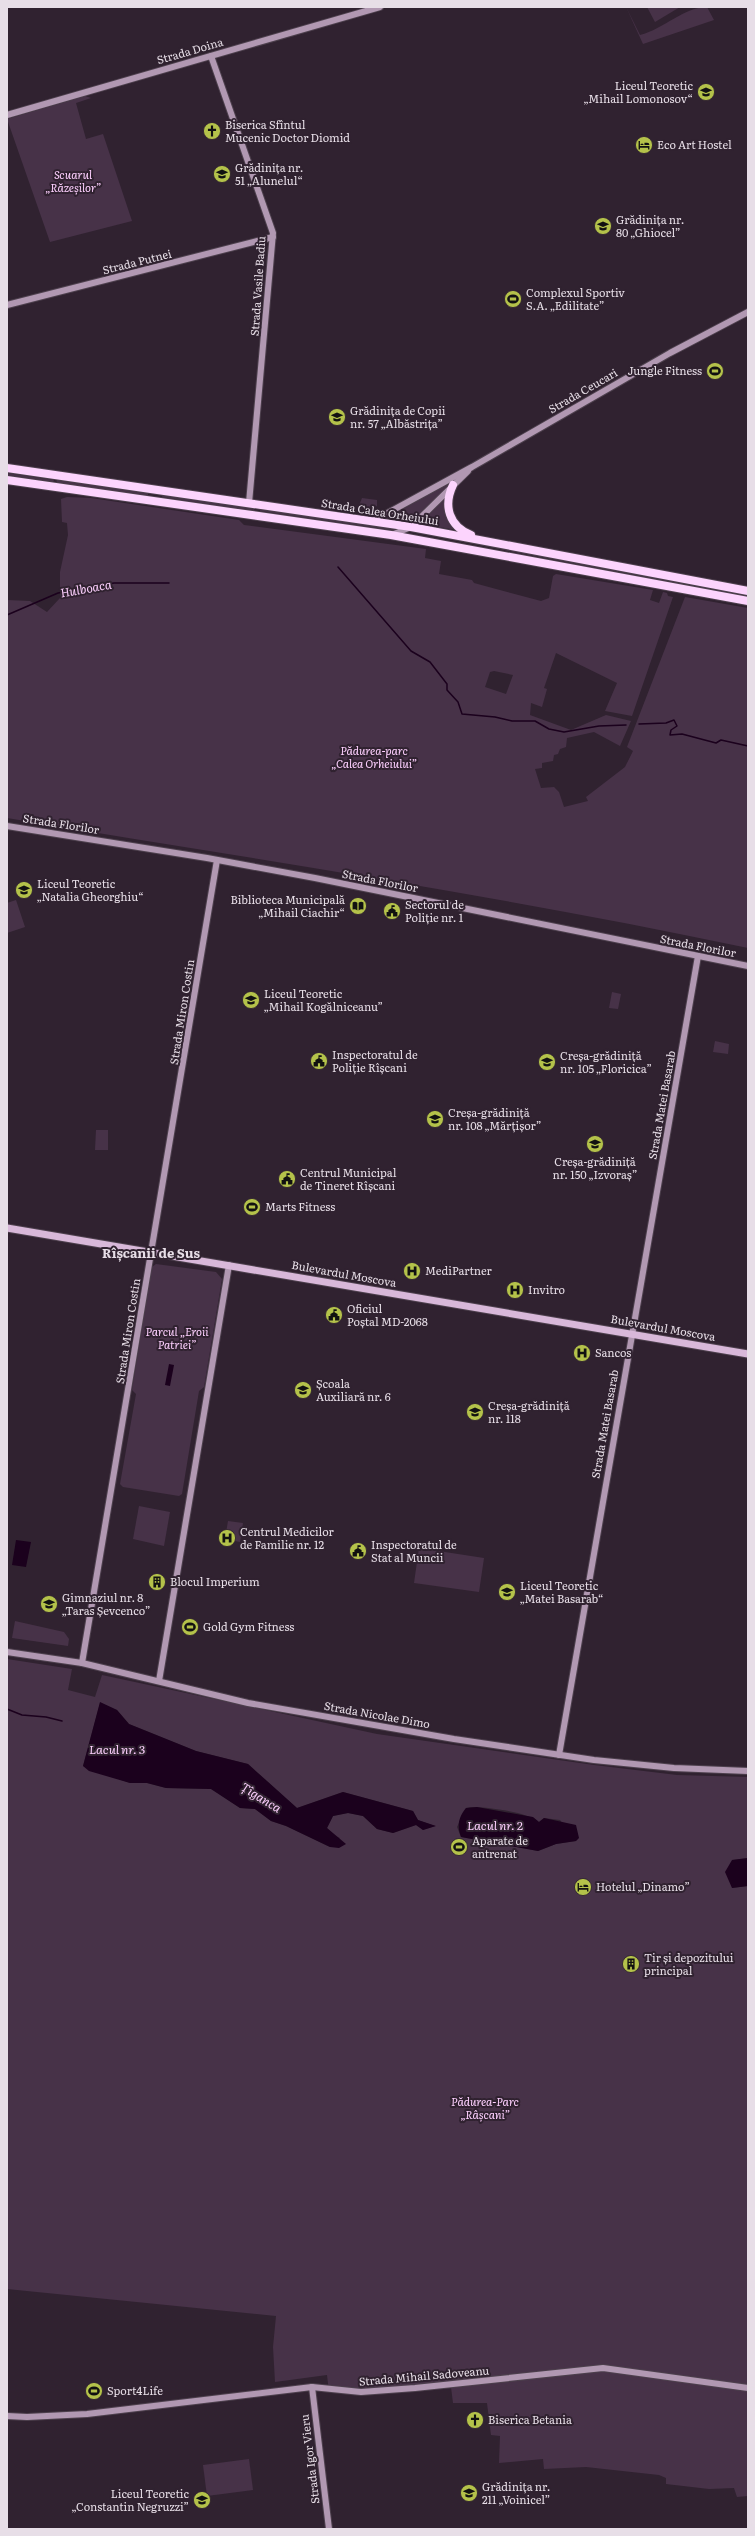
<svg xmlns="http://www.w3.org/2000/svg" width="755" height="2536" viewBox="0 0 755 2536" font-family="Literata,serif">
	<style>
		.green { fill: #473248; fill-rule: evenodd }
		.water { fill: #1b011d }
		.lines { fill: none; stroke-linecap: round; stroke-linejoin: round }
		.stream { stroke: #1b011d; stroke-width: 1.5 }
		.secondary-casing { stroke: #4d404d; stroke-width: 8 }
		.primary-casing { stroke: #4d404d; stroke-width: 9 }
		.highway-casing { stroke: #4d404d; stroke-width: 10 }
		.secondary { stroke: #b198b2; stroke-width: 6 }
		.primary { stroke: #d8b8d9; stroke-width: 7 }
		.highway { stroke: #fcd4fd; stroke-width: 8 }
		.labels { text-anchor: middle; stroke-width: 4; stroke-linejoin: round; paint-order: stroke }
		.street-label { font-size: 11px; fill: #e7dee7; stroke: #302230 }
		.poi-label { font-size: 11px; fill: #e7dee7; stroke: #302230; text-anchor: start }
		.park-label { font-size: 11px; font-style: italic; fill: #fed0ff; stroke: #302230 }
		.water-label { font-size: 12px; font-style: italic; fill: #fccffd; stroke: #302230 }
		.quarter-label { font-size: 13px; font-weight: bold; fill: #e7dee7; stroke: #302230 }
	</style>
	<rect width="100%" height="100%" fill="#302230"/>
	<g class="green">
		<path d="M626,7L640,35C664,29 684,7 707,7L714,20L643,44Z"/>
		<path d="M647,7H680L655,22Z"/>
		<path d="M85,96L91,98L76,103L86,139L103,134L132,221L50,242L7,119Z"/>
		<path d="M7,473L54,480L53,482L7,475Z"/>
		<path d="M462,474L412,522L388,518Z"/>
		<path d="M57,480L148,493V496L56,483Z"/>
		<path d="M163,495L254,508V511L162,497Z"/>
		<path d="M67,497L91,498L239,520L244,525L426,549L425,558L441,561L439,574L472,580L474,583L541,601L549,598L553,576L556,574L653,590L650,600L659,603L663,592L667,593L668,596L673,597L632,716L605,711L617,683L556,653L544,688L547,689L542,707L531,703L530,715L571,730L606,715L631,721L620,746L594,732L567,738L566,747L560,749L558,754L554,755L553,761L542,763V768L535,769L541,788L554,787L559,792L564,807L588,801L586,797L625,767L633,751L627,747L685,597L748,608V948C503,896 254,859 7,818V600L30,601L47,612L60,598V572L68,535L67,523L62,522L61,499ZM494,671L513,675L506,694L485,687L490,672Z"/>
		<path d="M446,497L457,530L420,524Z"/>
		<path d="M362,498L377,500V506L368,510L358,508Z"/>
		<path d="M260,509L398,529V531L260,511Z"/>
		<path d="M499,547L618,570V572L499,549Z"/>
		<path d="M620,571L748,595V597L620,572Z"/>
		<path d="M16,900L25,927L7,933V903Z"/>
		<path d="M612,992L621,994L618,1009L609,1008Z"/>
		<path d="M715,1041L729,1044L728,1054L713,1052Z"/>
		<path d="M96,1130H108V1150H95Z"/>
		<path d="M156,1264L216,1272L222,1279L204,1387L199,1391L182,1494L179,1496L123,1487L120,1484L136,1394L132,1390L152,1267Z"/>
		<path d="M139,1506L170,1512L164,1546L133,1539Z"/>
		<path d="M228,1521L243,1523L240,1542L225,1539Z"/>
		<path d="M419,1548L484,1558L479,1592L414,1583Z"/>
		<path d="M15,1621L64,1632L69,1639L68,1646L12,1638Z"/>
		<path d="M7,1659L72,1669L68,1690L95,1697L102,1675L377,1734L594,1765L677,1775L748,1777V1858L732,1860V1888L748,1886V2496L737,2497L734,2488L709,2489L666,2484V2478L659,2475L586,2467L544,2469L543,2459L499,2463L500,2436L491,2435L487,2403H453L451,2387L355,2395L329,2392L327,2375L275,2382L273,2347L276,2316L7,2289ZM100,1703L117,1710L129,1724L196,1751L248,1764L297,1808L343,1792L413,1811L418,1820L435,1826L423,1830L416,1825L393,1833L377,1829L363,1816L348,1813L333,1816L327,1828L333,1835L340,1838L330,1847L286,1826L271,1821L255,1809L240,1808L211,1789L166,1788L147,1783H130L83,1766ZM471,1807C487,1807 528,1812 539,1822L544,1818L560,1820L576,1841L556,1844L538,1851L461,1837L457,1827L466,1808Z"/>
		<path d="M249,2459L253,2490L207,2496L203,2465Z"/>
	</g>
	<g class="water">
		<path d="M169,1364L174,1365L170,1386L165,1385Z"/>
		<path d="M16,1540L31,1542L26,1567L12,1565Z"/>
		<path d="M100,1702L117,1710L129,1724L196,1751L248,1764L297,1808L343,1792L413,1811L418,1820L436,1826L423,1830L416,1825L393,1833L377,1829L363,1816L348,1813L333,1816L327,1828L346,1844L339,1848L330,1847L286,1826L271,1821L255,1809L240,1808L211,1789L166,1788L147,1783H130L89,1771L83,1766Z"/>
		<path d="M477,1807L533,1817L539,1822L544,1818L576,1825L579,1838L576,1841L556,1844L538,1851L461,1837C457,1826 458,1818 466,1808Z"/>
		<path d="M748,1858V1886L732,1888L725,1872L732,1860Z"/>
	</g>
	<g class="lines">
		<g class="stream">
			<path d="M338,567L411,651L430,662L447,684V690L458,702L462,714L495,717L512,721H535L549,729L564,732L599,726L626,725"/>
			<path d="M7,615L58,593L114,583H169"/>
			<path d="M639,724L666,723L674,720L677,726L671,730L670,735L682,734L716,743L721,740L748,746"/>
			<path d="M7,1709L22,1715L46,1717L62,1721"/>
		</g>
		<g class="secondary-casing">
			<g id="secondary">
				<path d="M211,56L273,233L249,503"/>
				<path d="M7,115L380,7"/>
				<path d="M7,305L273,237"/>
				<path d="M373,521L472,467L670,353L748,312"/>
				<path d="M394,534L411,527L468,471"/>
				<path d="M7,826L207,858L315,878L748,966"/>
				<path d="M7,1652L82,1663L248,1703L454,1739L594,1760L674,1768L748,1771"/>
				<path d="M82,1663L217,860"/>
				<path d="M159,1681L229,1265"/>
				<path d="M559,1755L698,956"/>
				<path d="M312,2387L329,2529"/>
				<path d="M7,2416L27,2417L87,2414L312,2387L361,2392L415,2388L603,2368L748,2388"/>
			</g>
		</g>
		<g class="primary-casing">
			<path id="primary" d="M7,1228L748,1354"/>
		</g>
		<g class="highway-casing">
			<g id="highway">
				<path d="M7,468L411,527L748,591"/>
				<path d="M7,480L391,535L748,601"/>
				<path d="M453,485C443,506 449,526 471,535"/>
			</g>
		</g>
		<use href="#secondary" class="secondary"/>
		<use href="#primary" class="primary"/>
		<use href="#highway" class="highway"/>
	</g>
	<defs>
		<g id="school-disc" transform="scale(0.9)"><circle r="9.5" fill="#b4c24a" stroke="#302230"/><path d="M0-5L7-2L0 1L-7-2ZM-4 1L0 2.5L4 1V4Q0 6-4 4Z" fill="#111"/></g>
		<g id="church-disc" transform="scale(0.9)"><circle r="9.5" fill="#b4c24a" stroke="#302230"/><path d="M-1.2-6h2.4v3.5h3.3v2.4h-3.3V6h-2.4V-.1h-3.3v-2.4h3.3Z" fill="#111"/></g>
		<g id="hotel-disc" transform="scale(0.9)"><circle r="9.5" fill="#b4c24a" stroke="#302230"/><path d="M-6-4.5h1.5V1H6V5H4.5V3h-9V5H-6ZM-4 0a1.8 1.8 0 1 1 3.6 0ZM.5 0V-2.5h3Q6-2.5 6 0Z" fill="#111"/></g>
		<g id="stadium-disc" transform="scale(0.9)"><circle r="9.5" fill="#b4c24a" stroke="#302230"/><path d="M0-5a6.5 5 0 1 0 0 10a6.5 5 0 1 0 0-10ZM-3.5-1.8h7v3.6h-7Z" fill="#111"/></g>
		<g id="library-disc" transform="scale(0.9)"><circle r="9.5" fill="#b4c24a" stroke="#302230"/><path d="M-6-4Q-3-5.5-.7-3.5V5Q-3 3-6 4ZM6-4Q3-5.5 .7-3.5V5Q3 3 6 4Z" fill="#111"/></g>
		<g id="civic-disc" transform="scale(0.9)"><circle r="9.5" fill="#b4c24a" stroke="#302230"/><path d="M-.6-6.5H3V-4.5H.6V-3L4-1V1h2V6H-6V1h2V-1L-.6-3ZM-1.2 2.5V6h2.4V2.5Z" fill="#111"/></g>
		<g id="hospital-disc" transform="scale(0.9)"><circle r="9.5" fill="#b4c24a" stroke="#302230"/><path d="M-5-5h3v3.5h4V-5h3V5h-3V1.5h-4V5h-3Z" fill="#111"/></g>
		<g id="building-disc" transform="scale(0.9)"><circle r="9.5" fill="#b4c24a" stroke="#302230"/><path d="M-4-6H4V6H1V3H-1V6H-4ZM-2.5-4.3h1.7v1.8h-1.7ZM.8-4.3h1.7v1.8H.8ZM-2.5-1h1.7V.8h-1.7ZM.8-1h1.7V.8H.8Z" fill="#111"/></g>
	</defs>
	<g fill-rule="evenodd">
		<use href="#school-disc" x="706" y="92"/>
		<use href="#church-disc" x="212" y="131"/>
		<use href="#hotel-disc" x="644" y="145"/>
		<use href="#school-disc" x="222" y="174"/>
		<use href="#school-disc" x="603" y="226"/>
		<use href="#stadium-disc" x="513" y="299"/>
		<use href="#stadium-disc" x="715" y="371"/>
		<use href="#school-disc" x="337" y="417"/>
		<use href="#school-disc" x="24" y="890"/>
		<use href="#library-disc" x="358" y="906"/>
		<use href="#civic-disc" x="392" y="911"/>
		<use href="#school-disc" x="251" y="1000"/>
		<use href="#civic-disc" x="319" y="1061"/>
		<use href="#school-disc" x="547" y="1062"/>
		<use href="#school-disc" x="435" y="1119"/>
		<use href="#school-disc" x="595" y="1144"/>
		<use href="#civic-disc" x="287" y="1179"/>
		<use href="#stadium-disc" x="252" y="1207"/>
		<use href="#hospital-disc" x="412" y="1271"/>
		<use href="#hospital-disc" x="515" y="1290"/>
		<use href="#civic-disc" x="334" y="1315"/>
		<use href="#hospital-disc" x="582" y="1353"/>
		<use href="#school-disc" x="303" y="1390"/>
		<use href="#school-disc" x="475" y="1412"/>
		<use href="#hospital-disc" x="227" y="1538"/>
		<use href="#civic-disc" x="358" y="1551"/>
		<use href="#building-disc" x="157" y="1582"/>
		<use href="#school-disc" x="507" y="1592"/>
		<use href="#school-disc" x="49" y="1604"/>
		<use href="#stadium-disc" x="190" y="1627"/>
		<use href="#stadium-disc" x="459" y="1847"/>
		<use href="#hotel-disc" x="583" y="1887"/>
		<use href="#building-disc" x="631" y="1964"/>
		<use href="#stadium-disc" x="94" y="2391"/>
		<use href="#church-disc" x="475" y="2420"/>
		<use href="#school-disc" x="469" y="2493"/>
		<use href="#school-disc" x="202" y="2500"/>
	</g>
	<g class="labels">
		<g class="street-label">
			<text transform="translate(190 51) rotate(-16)" y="4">Strada Doina</text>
			<text transform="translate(137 262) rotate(-14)" y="4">Strada Putnei</text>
			<text transform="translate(258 286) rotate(-86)" y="4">Strada Vasile Badiu</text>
			<text transform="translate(583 391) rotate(-30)" y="4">Strada Ceucari</text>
			<text transform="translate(380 512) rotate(9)" y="4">Strada Calea Orheiului</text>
			<text transform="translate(61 824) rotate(9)" y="4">Strada Florilor</text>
			<text transform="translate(380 881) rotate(11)" y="4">Strada Florilor</text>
			<text transform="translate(698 946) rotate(11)" y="4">Strada Florilor</text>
			<text transform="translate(182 1012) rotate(-81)" y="4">Strada Miron Costin</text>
			<text transform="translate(662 1105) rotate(-80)" y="4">Strada Matei Basarab</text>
			<text transform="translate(344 1274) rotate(10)" y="4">Bulevardul Moscova</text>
			<text transform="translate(663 1328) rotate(10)" y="4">Bulevardul Moscova</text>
			<text transform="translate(128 1331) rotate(-81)" y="4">Strada Miron Costin</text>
			<text transform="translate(605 1424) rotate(-80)" y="4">Strada Matei Basarab</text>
			<text transform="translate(377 1715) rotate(10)" y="4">Strada Nicolae Dimo</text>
			<text transform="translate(424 2376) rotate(-5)" y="4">Strada Mihail Sadoveanu</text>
			<text transform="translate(310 2459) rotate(-97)" y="4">Strada Igor Vieru</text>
		</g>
		<g class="poi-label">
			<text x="693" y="90" text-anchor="end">Liceul Teoretic<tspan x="693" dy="13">„Mihail Lomonosov“</tspan></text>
			<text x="225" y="129">Biserica Sfîntul<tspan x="225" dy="13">Mucenic Doctor Diomid</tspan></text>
			<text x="657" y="149">Eco Art Hostel</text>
			<text x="235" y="172">Grădinița nr.<tspan x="235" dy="13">51 „Alunelul“</tspan></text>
			<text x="616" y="224">Grădinița nr.<tspan x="616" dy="13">80 „Ghiocel”</tspan></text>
			<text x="526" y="297">Complexul Sportiv<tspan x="526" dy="13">S.A. „Edilitate”</tspan></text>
			<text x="702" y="375" text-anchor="end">Jungle Fitness</text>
			<text x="350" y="415">Grădinița de Copii<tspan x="350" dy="13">nr. 57 „Albăstrița”</tspan></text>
			<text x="37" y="888">Liceul Teoretic<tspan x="37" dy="13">„Natalia Gheorghiu“</tspan></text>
			<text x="345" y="904" text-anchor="end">Biblioteca Municipală<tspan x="345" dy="13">„Mihail Ciachir“</tspan></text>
			<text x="405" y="909">Sectorul de<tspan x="405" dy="13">Poliție nr. 1</tspan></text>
			<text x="264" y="998">Liceul Teoretic<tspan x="264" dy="13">„Mihail Kogălniceanu”</tspan></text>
			<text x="332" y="1059">Inspectoratul de<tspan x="332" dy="13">Poliție Rîșcani</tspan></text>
			<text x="560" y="1060">Creșa-grădiniță<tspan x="560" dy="13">nr. 105 „Floricica”</tspan></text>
			<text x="448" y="1117">Creșa-grădiniță<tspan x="448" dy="13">nr. 108 „Mărțișor”</tspan></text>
			<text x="595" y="1166" text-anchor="middle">Creșa-grădiniță<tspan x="595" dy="13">nr. 150 „Izvoraș”</tspan></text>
			<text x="300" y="1177">Centrul Municipal<tspan x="300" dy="13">de Tineret Rîșcani</tspan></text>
			<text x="265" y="1211">Marts Fitness</text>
			<text x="425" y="1275">MediPartner</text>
			<text x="528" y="1294">Invitro</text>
			<text x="347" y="1313">Oficiul<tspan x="347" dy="13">Poștal MD-2068</tspan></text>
			<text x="595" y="1357">Sancos</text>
			<text x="316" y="1388">Școala<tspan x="316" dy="13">Auxiliară nr. 6</tspan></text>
			<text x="488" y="1410">Creșa-grădiniță<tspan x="488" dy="13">nr. 118</tspan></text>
			<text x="240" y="1536">Centrul Medicilor<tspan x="240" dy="13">de Familie nr. 12</tspan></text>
			<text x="371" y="1549">Inspectoratul de<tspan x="371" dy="13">Stat al Muncii</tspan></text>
			<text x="170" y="1586">Blocul Imperium</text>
			<text x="520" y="1590">Liceul Teoretic<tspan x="520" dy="13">„Matei Basarab“</tspan></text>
			<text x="62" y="1602">Gimnaziul nr. 8<tspan x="62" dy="13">„Taras Șevcenco”</tspan></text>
			<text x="203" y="1631">Gold Gym Fitness</text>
			<text x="472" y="1845">Aparate de<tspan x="472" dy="13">antrenat</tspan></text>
			<text x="596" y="1891">Hotelul „Dinamo”</text>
			<text x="644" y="1962">Tir și depozitului<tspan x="644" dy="13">principal</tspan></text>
			<text x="107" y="2395">Sport4Life</text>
			<text x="488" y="2424">Biserica Betania</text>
			<text x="482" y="2491">Grădinița nr.<tspan x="482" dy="13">211 „Voinicel”</tspan></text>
			<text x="189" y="2498" text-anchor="end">Liceul Teoretic<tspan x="189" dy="13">„Constantin Negruzzi”</tspan></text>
		</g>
		<g class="park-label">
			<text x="73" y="179">Scuarul<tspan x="73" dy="13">„Răzeșilor”</tspan></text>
			<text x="374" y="755">Pădurea-parc<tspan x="374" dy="13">„Calea Orheiului”</tspan></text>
			<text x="177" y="1336">Parcul „Eroii<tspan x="177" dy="13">Patriei”</tspan></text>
			<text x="485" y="2106">Pădurea-Parc<tspan x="485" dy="13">„Râșcani”</tspan></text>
		</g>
		<g class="water-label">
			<text transform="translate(86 589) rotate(-10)" y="4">Hulboaca</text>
			<text x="117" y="1754">Lacul nr. 3</text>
			<text transform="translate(261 1798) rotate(32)" y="4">Țîganca</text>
			<text x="495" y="1830">Lacul nr. 2</text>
		</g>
		<g class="quarter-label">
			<text x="151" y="1258">Rîșcanii de Sus</text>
		</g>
	</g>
	<rect width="755" height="2536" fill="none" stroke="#e7dee7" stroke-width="16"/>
</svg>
